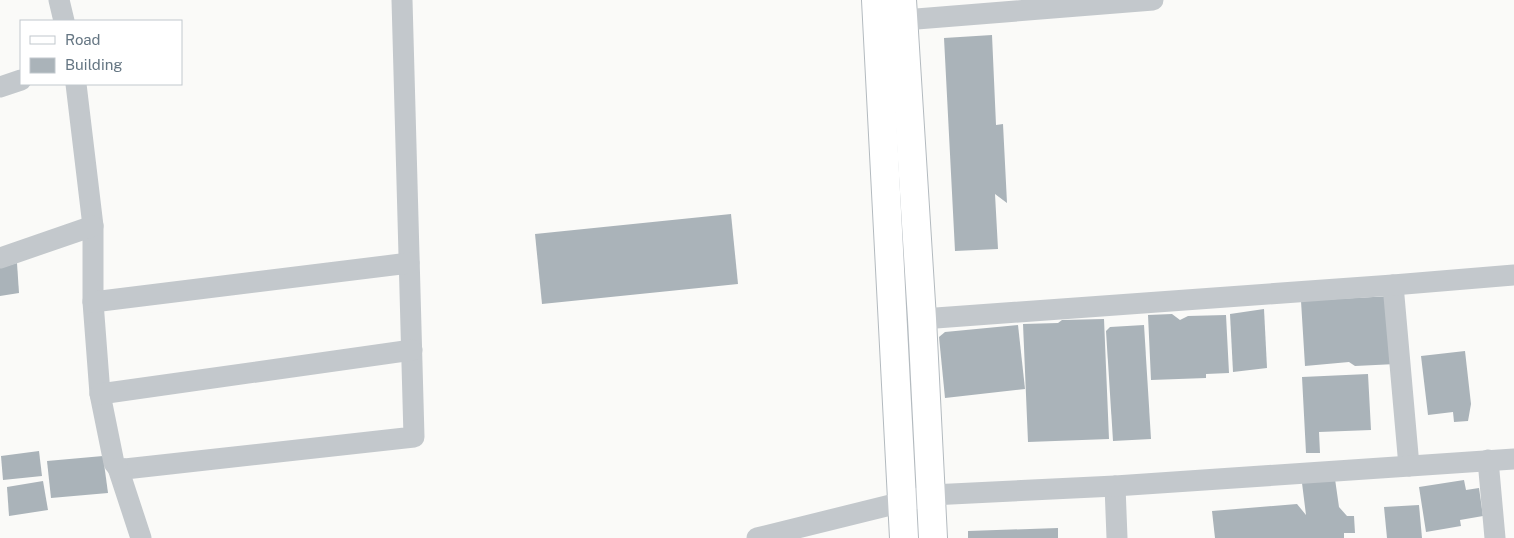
<svg xmlns="http://www.w3.org/2000/svg" width="1514" height="538" viewBox="0 0 1514 538" font-family="'Public Sans',sans-serif">
	<style>
		.building { fill: #aab3b9 }
		.lines { fill: none; stroke-linecap: round; stroke-linejoin: round }
		.secondary-casing { stroke: #b3babf; stroke-width: 30 }
		.street { stroke: #c3c8cc; stroke-width: 21 }
		.secondary { stroke: #fff; stroke-width: 28 }
	</style>
	<rect width="100%" height="100%" fill="#fafaf8"/>
	<g class="building">
		<path d="M992,35L996,125L1003,124L1007,203L995,194L998,249L955,251L944,38Z"/>
		<path d="M731,214L738,284L542,304L535,234Z"/>
		<path d="M17,263L19,293L0,296V268Z"/>
		<path d="M1391,296L1396,364L1355,366L1349,362L1305,366L1301,301Z"/>
		<path d="M1264,309L1267,368L1233,372L1230,314Z"/>
		<path d="M1172,314L1180,320L1188,316L1226,315L1229,373L1206,374V378L1151,380L1148,315Z"/>
		<path d="M1104,319L1109,439L1028,442L1023,324L1058,323L1062,320Z"/>
		<path d="M1018,325L1025,389L945,398L939,337L945,332Z"/>
		<path d="M1144,325L1151,439L1113,441L1106,331L1110,327Z"/>
		<path d="M1465,351L1471,404L1468,421L1454,422L1453,412L1428,415L1421,356Z"/>
		<path d="M1368,374L1371,430L1319,432L1320,453H1306L1302,377Z"/>
		<path d="M39,451L42,476L3,480L1,456Z"/>
		<path d="M103,456L108,493L51,498L47,461Z"/>
		<path d="M1335,479L1339,507L1347,516H1354L1355,533H1344V538H1215L1212,511L1297,504L1306,515L1302,483Z"/>
		<path d="M1464,480L1466,490L1479,488L1483,516L1460,520L1461,526L1426,532L1419,487Z"/>
		<path d="M43,481L48,510L9,516L7,487Z"/>
		<path d="M1419,505L1422,538H1387L1384,507Z"/>
		<path d="M1058,528V538H968V531Z"/>
	</g>
	<g class="lines">
		<g class="secondary-casing">
			<g id="secondary">
				<path d="M876,0L904,538"/>
				<path d="M902,0L922,319L933,538"/>
			</g>
		</g>
		<g class="street">
			<path d="M59,0L64,21"/>
			<path d="M904,20L1153,0"/>
			<path d="M76,84L93,226V302L100,394L114,463L118,468L125,469L414,437L402,0"/>
			<path d="M0,87L21,80"/>
			<path d="M0,258L93,226"/>
			<path d="M1393,285L1409,466"/>
			<path d="M93,302L409,263"/>
			<path d="M922,319L1393,285L1514,275"/>
			<path d="M100,394L412,350"/>
			<path d="M1488,460L1495,538"/>
			<path d="M118,468L141,538"/>
			<path d="M1115,486L1117,538"/>
			<path d="M757,538L931,495L1115,486L1514,459"/>
		</g>
		<use href="#secondary" class="secondary"/>
	</g>
	<rect x="20" y="20" width="162" height="65" fill="#ffffff" stroke="#c1c8cd"/>
	<rect x="30" y="36" width="25" height="8" fill="#ffffff" stroke="#c1c8cd"/>
	<text x="65" y="45" font-size="15" fill="#657683">Road</text>
	<rect x="30" y="58" width="25" height="15" fill="#aab3b9" stroke="#c1c8cd"/>
	<text x="65" y="70" font-size="15" fill="#657683">Building</text>
</svg>
